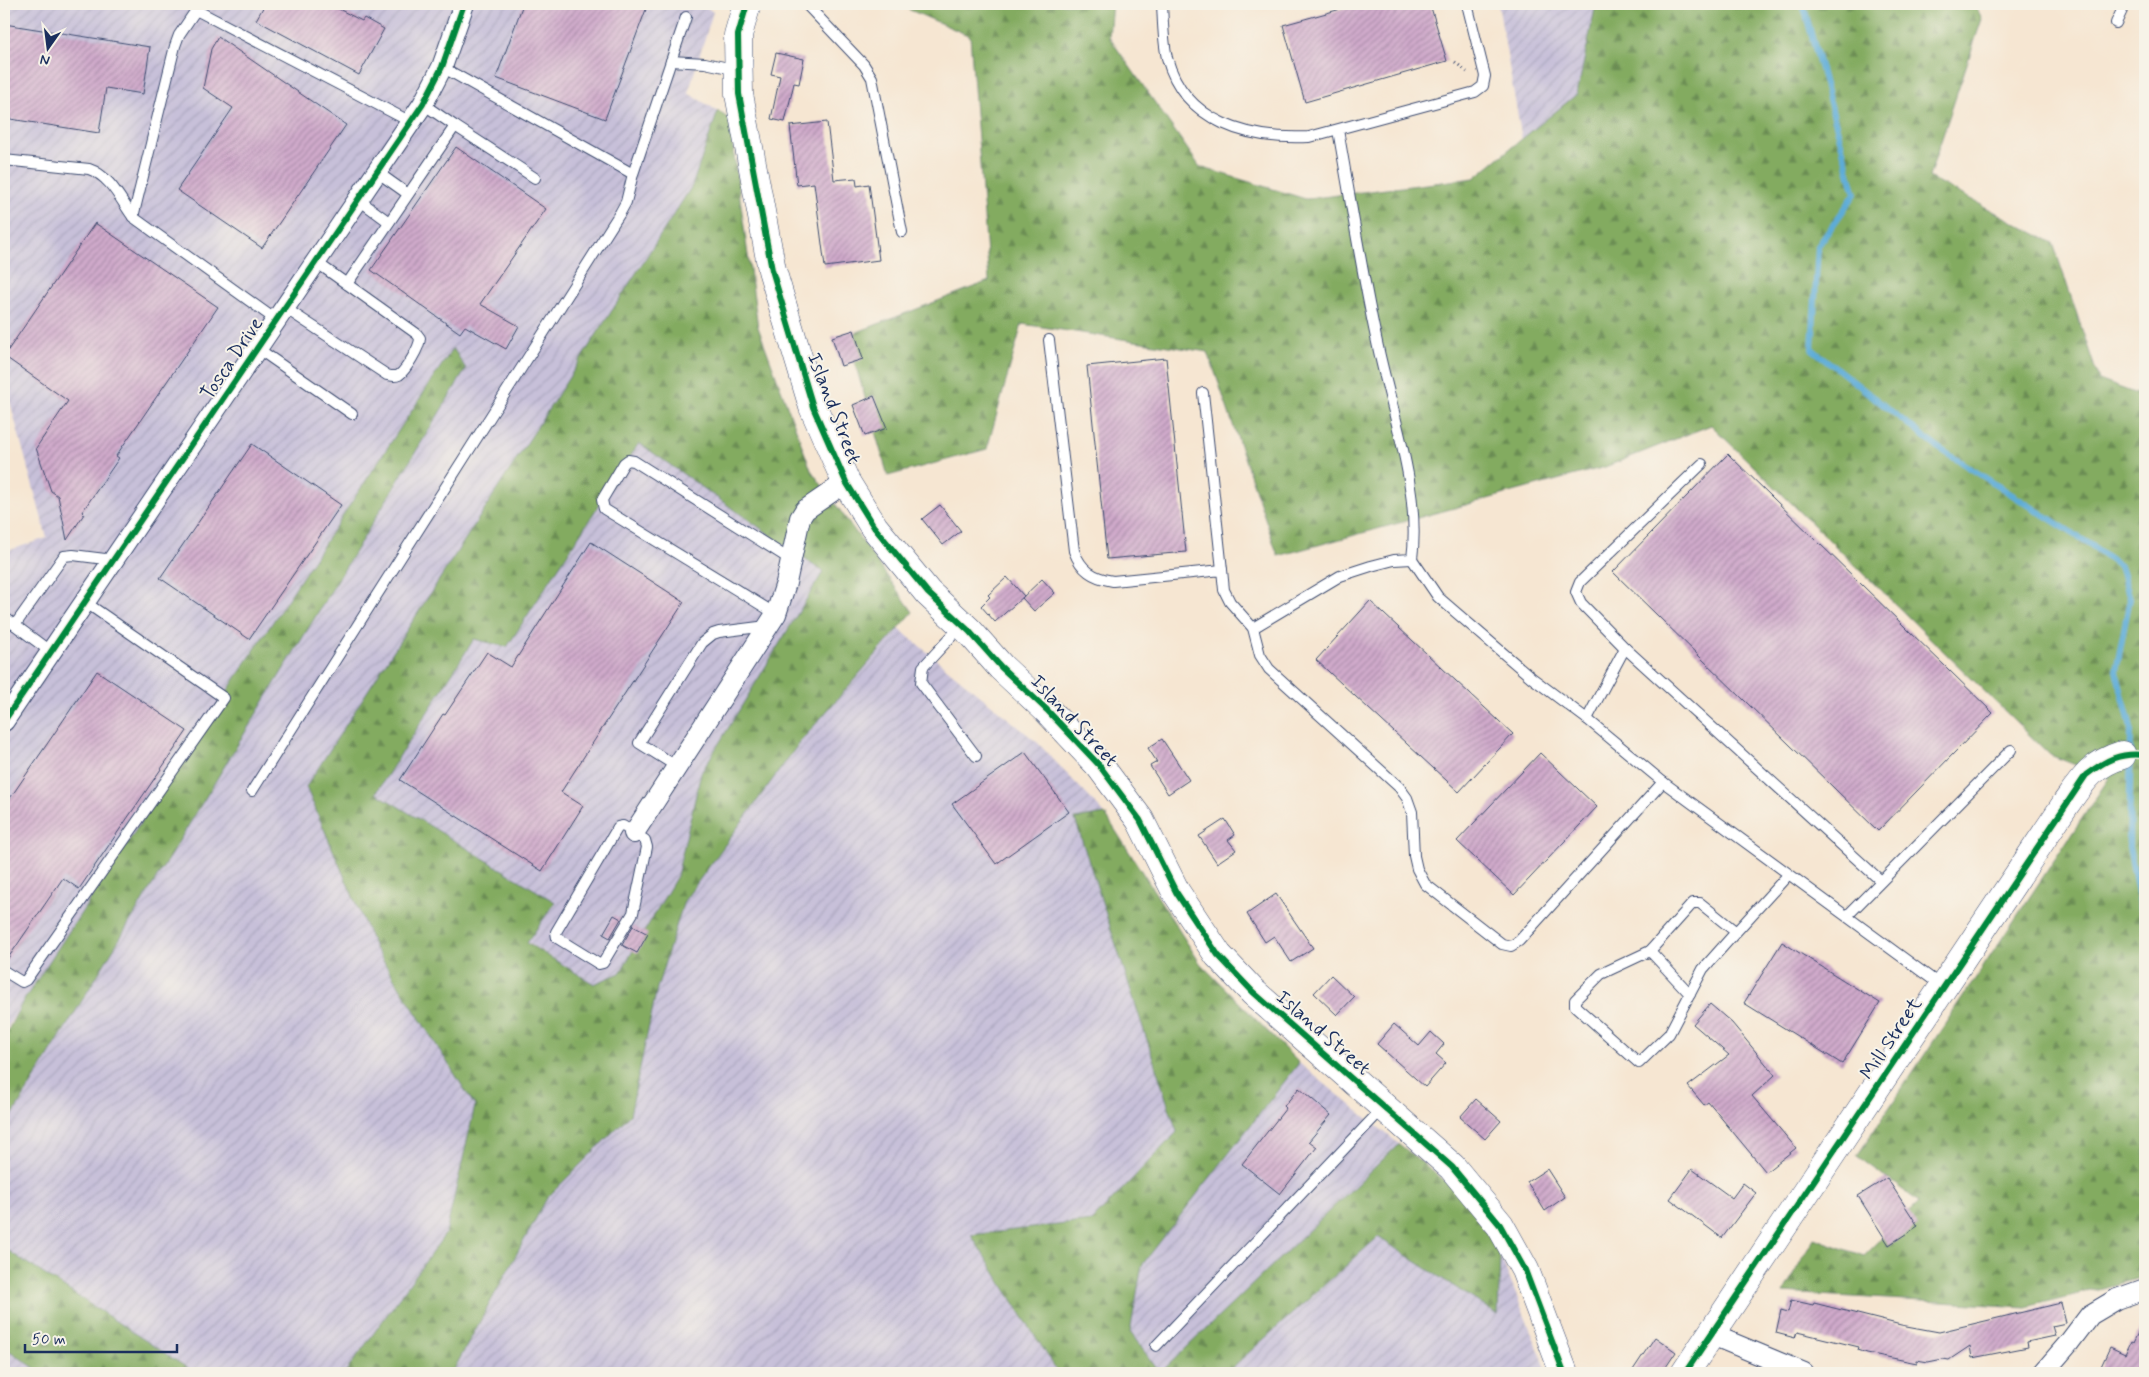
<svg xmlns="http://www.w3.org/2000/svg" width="2149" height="1377" viewBox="0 0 2149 1377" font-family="Mynerve,sans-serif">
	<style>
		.industrial { fill: url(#industrial-furrows) }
		.forest { fill: url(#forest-firs); stroke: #4f6d60; fill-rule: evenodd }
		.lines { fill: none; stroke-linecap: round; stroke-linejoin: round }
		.stream { stroke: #5dacd7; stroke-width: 6 }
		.building { fill: url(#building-hatch) }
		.lane-casing { stroke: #3c4a6f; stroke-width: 12 }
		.street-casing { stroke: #3c4a6f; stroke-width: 22 }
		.secondary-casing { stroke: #3c4a6f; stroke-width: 29 }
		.path { stroke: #3c4a6f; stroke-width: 3; stroke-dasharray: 1 4; stroke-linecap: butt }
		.lane { stroke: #fff; stroke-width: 10 }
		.street { stroke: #fff; stroke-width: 20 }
		.secondary { stroke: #fff; stroke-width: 28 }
		.cycleway-casing { stroke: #f7f3e8; stroke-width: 9 }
		.cycleway { stroke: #00873e; stroke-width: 6 }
		.labels { text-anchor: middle; stroke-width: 4; stroke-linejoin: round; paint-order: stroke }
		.street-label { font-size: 20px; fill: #1b2f5e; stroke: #f7f3e8 }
	</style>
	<defs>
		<pattern id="industrial-furrows" width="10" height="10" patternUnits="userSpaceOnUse" patternTransform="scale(1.25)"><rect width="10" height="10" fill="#c7c0d9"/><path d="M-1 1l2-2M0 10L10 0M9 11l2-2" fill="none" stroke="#aaa5bd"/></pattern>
		<pattern id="forest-firs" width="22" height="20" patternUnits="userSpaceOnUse" patternTransform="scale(1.25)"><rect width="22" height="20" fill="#83ab61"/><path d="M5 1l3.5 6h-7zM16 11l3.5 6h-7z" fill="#6a8c53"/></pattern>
		<pattern id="building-hatch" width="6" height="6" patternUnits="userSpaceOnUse" patternTransform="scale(1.25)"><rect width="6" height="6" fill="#d0aacb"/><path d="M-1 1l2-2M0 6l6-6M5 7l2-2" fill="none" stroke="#a88ba8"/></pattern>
	</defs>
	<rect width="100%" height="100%" fill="#f7f3e8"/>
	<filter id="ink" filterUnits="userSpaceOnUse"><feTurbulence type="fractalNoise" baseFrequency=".02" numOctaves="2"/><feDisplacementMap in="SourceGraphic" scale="10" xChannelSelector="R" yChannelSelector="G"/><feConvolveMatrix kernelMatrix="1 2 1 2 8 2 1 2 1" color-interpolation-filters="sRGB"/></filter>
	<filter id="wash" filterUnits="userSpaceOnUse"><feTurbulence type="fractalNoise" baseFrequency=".0096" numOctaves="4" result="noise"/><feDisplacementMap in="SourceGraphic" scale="20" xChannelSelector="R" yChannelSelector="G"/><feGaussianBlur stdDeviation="1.12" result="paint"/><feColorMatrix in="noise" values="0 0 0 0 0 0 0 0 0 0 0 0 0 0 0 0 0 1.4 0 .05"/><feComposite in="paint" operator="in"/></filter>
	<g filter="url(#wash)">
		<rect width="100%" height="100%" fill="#f6e6d2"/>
		<g class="industrial">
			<path d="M40,4H702L713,12L688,93L718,111L692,186L306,787L375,948L475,1106L446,1233L345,1373H195L4,1248V1130L465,369L453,348L22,1003L4,1033V552L47,538L4,380V6Z"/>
			<path d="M1498,4H1688L1532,196Z"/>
			<path d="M639,443L823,572L701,773L677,875L620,973L594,984L527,942L555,903L376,793L474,639L507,647Z"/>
			<path d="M899,629L1038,743L1105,814L1075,819L1177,1132L1092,1221L971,1235L1056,1370L1055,1373H452L547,1198L630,1115L657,988L684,901L800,742Z"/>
			<path d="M1299,1063L1399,1144L1160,1373L1130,1332L1142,1264Z"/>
			<path d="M1378,1237L1498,1315L1500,1255L1548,1373H1226Z"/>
			<path d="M4,1347L42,1373H4Z"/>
		</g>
		<g class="forest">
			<path d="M896,4H1112L1109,37L1200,167L1306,199L1474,178L1577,94L1596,4H1975L1982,19L1929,177L2053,243L2099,380L2145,397V1277L2027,1307L1783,1293L1814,1238L1864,1256L1919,1202L1857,1156L2109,778L2050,755L1711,425L1605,467L1278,556L1208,352L1022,324L987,449L888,476L847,336L989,281L970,36Z"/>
			<path d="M718,111L729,119L758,327L811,470L913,612L800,742L684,901L657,988L630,1115L547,1198L452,1373H345L446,1233L475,1106L375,948L306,787L692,186ZM639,443L823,572L701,773L677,876L620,973L594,984L527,943L555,902L376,793L474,639L507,647Z"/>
			<path d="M453,348L466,369L4,1129V1038L22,1003Z"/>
			<path d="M1105,814L1200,963L1299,1063L1142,1265L1130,1332L1160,1373L1399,1144L1465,1197L1500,1255L1498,1315L1378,1237L1226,1373H1055L1056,1369L971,1235L1092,1221L1177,1132L1075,819Z"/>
			<path d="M4,1248L195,1373H42L4,1347Z"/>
		</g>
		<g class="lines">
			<path class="stream" d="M1803,4L1855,194L1818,246L1812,349L1937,447L2091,545L2120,566L2130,598L2116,671L2131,727L2129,847L2145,928"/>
		</g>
		<g id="blocks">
			<g class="building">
				<path d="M265,4H329L362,21L364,18L384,29L359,75L256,20Z"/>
				<path d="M523,4H648L605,119L496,78Z"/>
				<path d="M1359,4H1430L1447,61L1305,102L1283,25Z"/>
				<path d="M4,24L150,47L143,94L106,88L99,133L4,118Z"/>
				<path d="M218,37L346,125L262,248L177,190L233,108L203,88L211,49Z"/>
				<path d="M776,53L804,59L799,84L794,83L785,122L771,119L780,76L771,74Z"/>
				<path d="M827,122L834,180L856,178L857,186L869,184L879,260L825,267L814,183L797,185L790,126Z"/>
				<path d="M456,147L546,209L480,304L519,326L506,349L465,326L460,333L371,270Z"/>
				<path d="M95,223L218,307L116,456L119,458L82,512L84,514L67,540L58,496L51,491L36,448L68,401L4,356Z"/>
				<path d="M854,330L863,359L841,366L832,337Z"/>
				<path d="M1166,358L1186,552L1107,559L1087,366Z"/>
				<path d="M874,396L887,428L865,436L853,405Z"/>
				<path d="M252,444L341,505L249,639L160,578Z"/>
				<path d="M1728,454L1993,713L1878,831L1613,572Z"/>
				<path d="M940,505L961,531L943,545L922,519Z"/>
				<path d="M591,542L684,602L561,792L583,806L542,871L400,780L443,714L445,715L487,652L511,667Z"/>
				<path d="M1007,577L1024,596L995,622L981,606L990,597L988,595Z"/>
				<path d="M1042,579L1055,593L1034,611L1022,598Z"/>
				<path d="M1370,601L1513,734L1459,792L1316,660Z"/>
				<path d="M97,671L187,731L79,889L63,878L4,964V807Z"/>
				<path d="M1162,739L1189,780L1168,794L1150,766L1157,762L1148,748Z"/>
				<path d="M1025,752L1069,812L996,864L952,804Z"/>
				<path d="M1540,753L1597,807L1514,895L1457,841Z"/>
				<path d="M1225,819L1235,835L1228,840L1236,850L1217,863L1199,836Z"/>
				<path d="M1276,894L1313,948L1291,962L1274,936L1265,942L1247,914Z"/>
				<path d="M614,915L621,919L610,938L603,934Z"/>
				<path d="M633,926L648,934L637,953L622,945Z"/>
				<path d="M1782,942L1880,1003L1842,1064L1744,1003Z"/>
				<path d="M1331,975L1354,997L1337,1015L1314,993Z"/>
				<path d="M1710,1004L1732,1023L1775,1075L1752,1096L1796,1148L1766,1172L1708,1102L1704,1105L1688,1086L1729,1055L1693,1024Z"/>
				<path d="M1394,1024L1419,1046L1431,1032L1444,1044L1436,1054L1446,1063L1425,1087L1377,1044Z"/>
				<path d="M1299,1088L1331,1115L1309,1141L1317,1147L1280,1194L1242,1164L1286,1108L1284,1106Z"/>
				<path d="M1476,1099L1501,1121L1485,1139L1460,1117Z"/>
				<path d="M1547,1169L1565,1197L1545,1211L1527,1182Z"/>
				<path d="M1692,1169L1732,1198L1743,1183L1756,1193L1722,1238L1670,1199Z"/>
				<path d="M1887,1178L1918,1226L1889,1245L1858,1196Z"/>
				<path d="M1791,1300L1813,1305L1814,1303L1901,1325L1939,1332L2061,1303L2066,1323L2052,1326L2055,1336L2027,1342L2028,1347L1972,1358L1970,1346L1949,1360L1943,1359L1928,1362L1917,1360V1363L1867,1353L1858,1350L1859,1347L1797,1332L1795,1338L1776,1333L1781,1310L1788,1312Z"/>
				<path d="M2145,1318V1373H2098L2110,1347L2125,1354L2131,1342L2133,1343Z"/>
				<path d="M1655,1337L1676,1352L1662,1373H1631Z"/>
			</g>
		</g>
	</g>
	<g filter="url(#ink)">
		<use href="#blocks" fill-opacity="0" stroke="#3c4a6f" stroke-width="1"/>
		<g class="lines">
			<g class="lane-casing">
				<g id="lane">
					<path d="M806,4L864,65L872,78L902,232"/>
					<path d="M1162,4C1163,21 1163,41 1167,58C1185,123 1249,140 1309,137L1475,92L1483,86L1485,76L1467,4"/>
					<path d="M2116,23L2125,4"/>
					<path d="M671,61L686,17"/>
					<path d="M442,67L633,174"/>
					<path d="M455,126L535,178"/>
					<path d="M4,160L89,169C110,176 120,199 133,217"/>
					<path d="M377,172L408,194"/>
					<path d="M359,200L389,222"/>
					<path d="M347,284L455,126L423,104"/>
					<path d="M285,308L387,375C391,376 395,377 399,375C406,370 420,347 420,338L417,334L316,262"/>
					<path d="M276,320L133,217L175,46L179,35L196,10L411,122"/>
					<path d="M1049,340L1074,551C1081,570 1093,578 1113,581L1222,570L1224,590L1230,602L1253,628L1260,655L1269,669L1399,787L1407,798L1412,812L1414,856L1417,869L1425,884L1502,944L1511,946L1519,941L1663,782"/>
					<path d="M257,348L352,414"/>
					<path d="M1203,393L1222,570"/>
					<path d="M1702,464L1580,582L1576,592L1581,603L1625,648L1881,881"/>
					<path d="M1412,559L1438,597L1532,678L1587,719L1663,782L1943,987"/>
					<path d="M776,614L604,509L602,500L624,463L628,460L634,461L791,560"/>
					<path d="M4,617L51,652"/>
					<path d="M15,625L64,556L73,555L113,560"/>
					<path d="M962,625L923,667L921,683L976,756"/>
					<path d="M1253,628L1340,576L1371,566L1394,560L1412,559C1421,491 1392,413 1378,347C1362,275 1351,202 1338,130"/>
					<path d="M1587,719L1625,648"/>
					<path d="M676,766L639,743L702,643L713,634L719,632L767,626"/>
					<path d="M252,791L620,213L626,202L633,174L671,61L705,63L738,70"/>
					<path d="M623,826L645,840L647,847L633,913L603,963L599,964L557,938L556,932L618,827Z"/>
					<path d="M1847,916L2011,750"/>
					<path d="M1736,932L1703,969L1669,1034L1639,1063L1575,1006V1000L1601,974L1650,951L1693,903H1700L1736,932L1788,875"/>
					<path d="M1650,951L1690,994"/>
					<path d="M4,971L22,982L26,980L224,698L85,602"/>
					<path d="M1156,1346L1384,1107"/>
				</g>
			</g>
			<g class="street-casing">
				<g id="street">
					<path d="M4,721L423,104L442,67L464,4"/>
					<path d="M634,833L776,614L786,583L800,518L805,510L846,482"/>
					<path d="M1710,1334L1804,1373"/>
					<path d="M2043,1373L2068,1344L2090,1315L2117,1299L2145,1289"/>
				</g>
			</g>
			<g class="secondary-casing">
				<g id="secondary">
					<path d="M747,4L738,35L739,94L772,270L813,407L846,482L874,527L928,593L969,631L1001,667L1047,710L1099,765L1140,820L1176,892L1218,955L1253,992L1452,1167L1500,1225L1525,1270L1564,1373"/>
					<path d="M1685,1373L2065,805C2082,781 2092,764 2122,755"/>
				</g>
			</g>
			<path class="path" d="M1455,62L1467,72"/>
			<use href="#lane" class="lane"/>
			<use href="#street" class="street"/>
			<use href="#secondary" class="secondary"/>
			<g class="cycleway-casing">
				<g id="cycleway">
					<path d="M747,4L738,35L739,94L772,270L813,407L846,482L874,527L928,593L969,631L1001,667L1047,710L1099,765L1140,820L1176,892L1218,955L1253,992L1452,1167L1500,1225L1525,1270L1564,1373"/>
					<path d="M4,721L423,104L442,67L464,4"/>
					<path d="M1685,1373L2086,775C2106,760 2120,752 2145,755"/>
				</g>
			</g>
			<use href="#cycleway" class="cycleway"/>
		</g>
	</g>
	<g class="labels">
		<g class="street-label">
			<text transform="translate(231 358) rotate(-56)" y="7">Tosca Drive</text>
			<text transform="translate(835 408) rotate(69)" y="7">Island Street</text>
			<text transform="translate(1075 720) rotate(47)" y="7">Island Street</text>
			<text transform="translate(1324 1032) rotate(41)" y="7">Island Street</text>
			<text transform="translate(1890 1038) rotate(-56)" y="7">Mill Street</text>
		</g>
	</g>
	<rect width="2149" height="1377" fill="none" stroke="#f7f3e8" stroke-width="20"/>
	<g transform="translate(48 48) rotate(194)" stroke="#f7f3e8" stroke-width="4" paint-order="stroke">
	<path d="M0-4L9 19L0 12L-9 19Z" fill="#1b2f5e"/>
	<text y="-8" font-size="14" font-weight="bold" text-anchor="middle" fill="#1b2f5e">N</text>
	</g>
	<path d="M25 1344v8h152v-8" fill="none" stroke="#1b2f5e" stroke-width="2.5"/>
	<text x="32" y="1344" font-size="15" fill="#1b2f5e" stroke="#f7f3e8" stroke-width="4" paint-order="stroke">50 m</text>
</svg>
